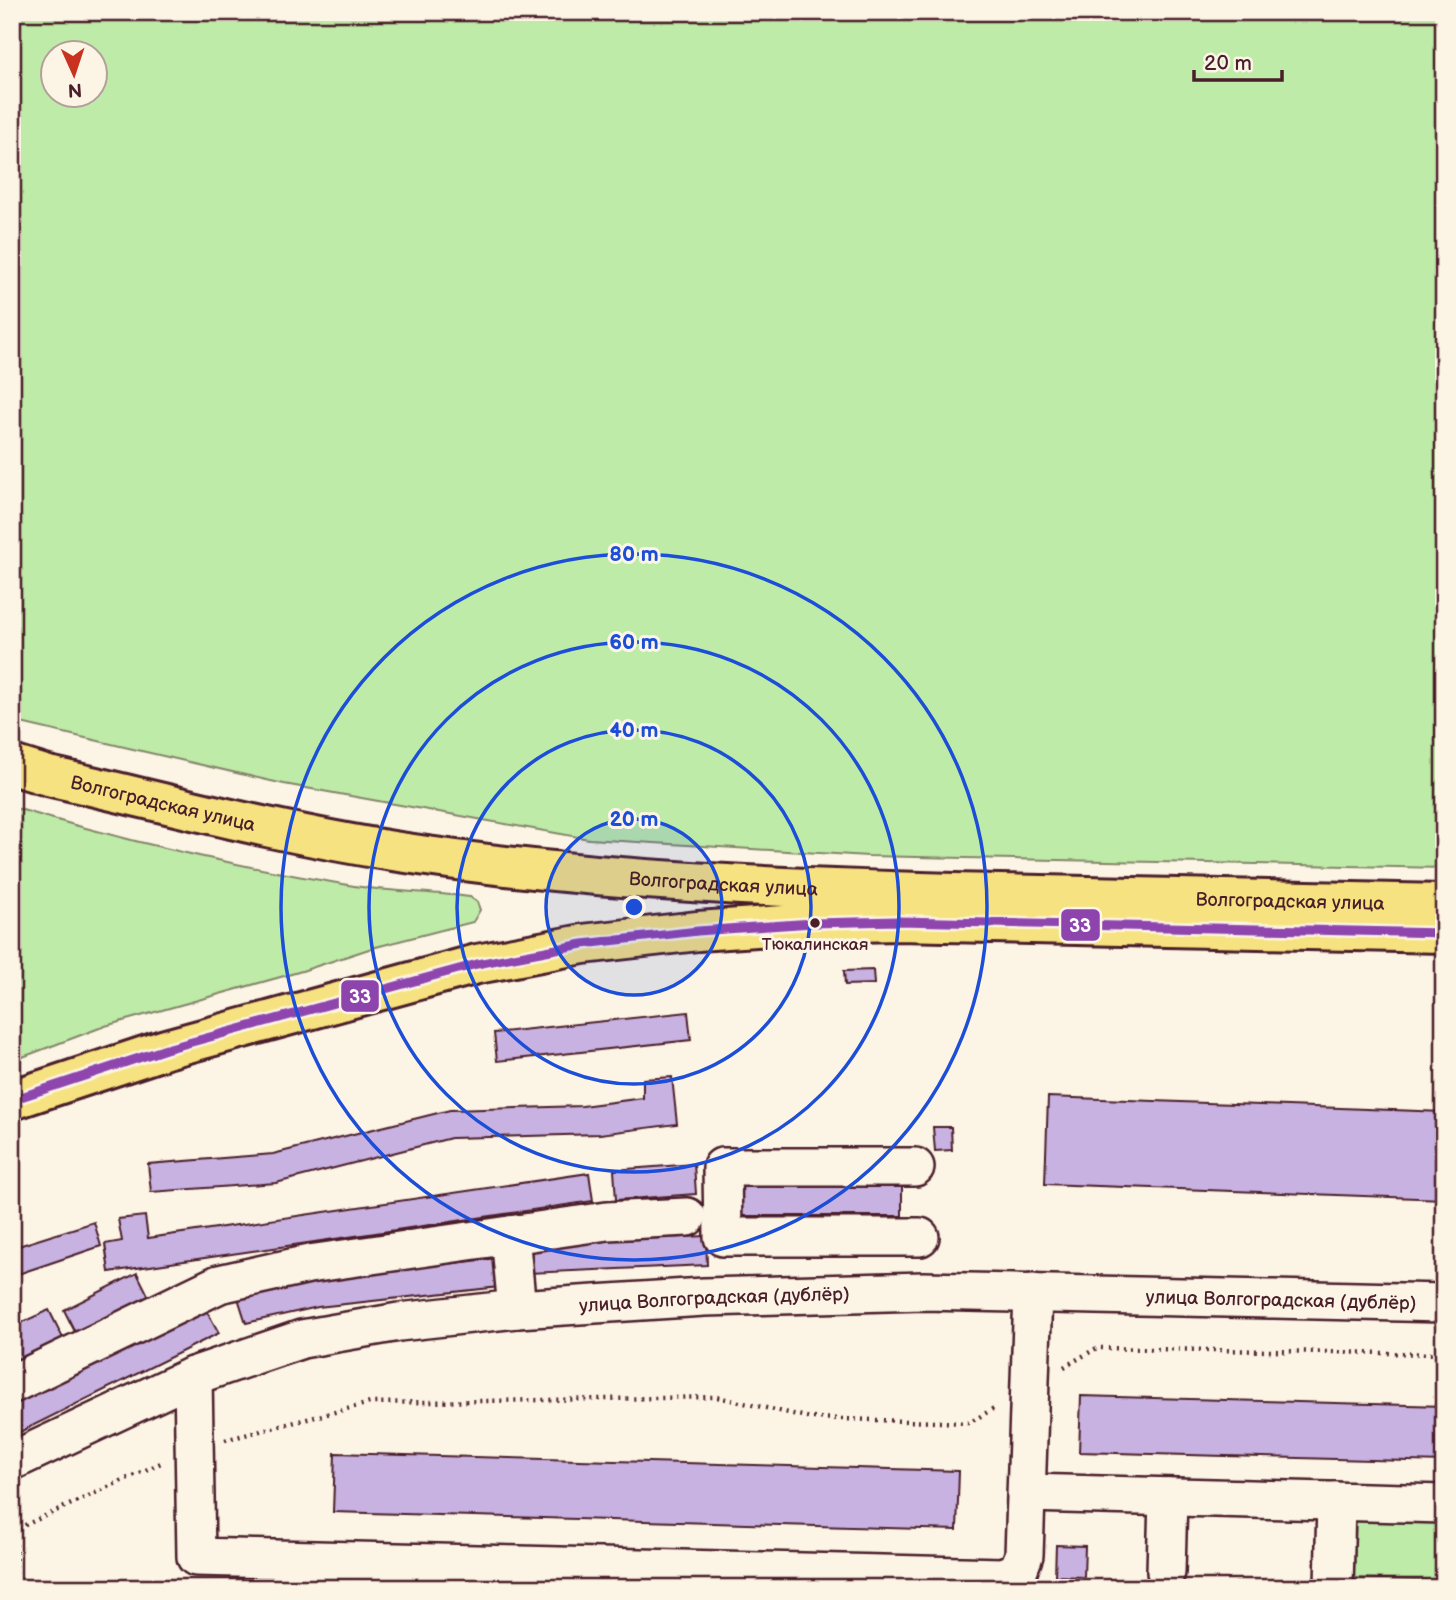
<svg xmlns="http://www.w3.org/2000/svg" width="1456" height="1600" viewBox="0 0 1456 1600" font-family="'Balsamiq Sans',sans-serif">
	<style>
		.green { fill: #beeba8; stroke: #84856a; stroke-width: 2; fill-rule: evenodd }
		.building { fill: #c8b2e1; stroke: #4a1f2b; stroke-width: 2 }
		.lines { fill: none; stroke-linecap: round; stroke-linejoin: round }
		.minor-casing { stroke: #4a1f2b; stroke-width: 42 }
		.major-casing { stroke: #4a1f2b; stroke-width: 44 }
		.path { stroke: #4a1f2b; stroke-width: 4.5; stroke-dasharray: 2 5; stroke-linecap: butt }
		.minor { stroke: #fcf5e5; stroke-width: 37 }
		.major { stroke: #f7e281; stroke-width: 38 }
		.bus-1-casing { stroke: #fcf5e5; stroke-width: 14 }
		.bus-1 { stroke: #8e44ad; stroke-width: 9 }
		.ring { fill: none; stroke: #1d4ed8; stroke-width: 3.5 }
		.bus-dot { fill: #4a1f2b; stroke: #fcf5e5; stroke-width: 2.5 }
		.labels { text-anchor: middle; stroke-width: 6; stroke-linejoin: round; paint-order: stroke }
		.bus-label { font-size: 17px; fill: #4a1f2b; stroke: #fcf5e5 }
		.street-label { font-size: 19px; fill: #4a1f2b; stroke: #fcf5e5 }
		.centre { fill: #1d4ed8; stroke: #fcf5e5; stroke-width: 3.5 }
		.ring-label { font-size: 21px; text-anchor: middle; font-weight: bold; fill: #1d4ed8; stroke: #fcf5e5; stroke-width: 6; stroke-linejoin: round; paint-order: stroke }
		.line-badge { stroke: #fcf5e5; stroke-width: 2.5 }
		.badge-label { font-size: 19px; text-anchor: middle; font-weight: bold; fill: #fff }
	</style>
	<rect width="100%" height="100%" fill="#fcf5e5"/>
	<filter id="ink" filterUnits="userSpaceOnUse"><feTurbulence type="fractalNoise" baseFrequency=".0143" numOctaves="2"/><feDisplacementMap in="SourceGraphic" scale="14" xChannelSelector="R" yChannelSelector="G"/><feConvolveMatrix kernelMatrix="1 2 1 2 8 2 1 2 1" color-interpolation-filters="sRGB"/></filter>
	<g filter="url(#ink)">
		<g class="green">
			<path d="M12,12H1444V868L868,856L589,839L284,784L12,721ZM94,52V94H52V52Z"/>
			<path d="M12,807C124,841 239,867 354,886C392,892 432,892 470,897L477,902L480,910L473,922L372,948L302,971L105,1026L12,1061Z"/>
			<path d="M1356,1510L1444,1513V1581L1354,1578Z"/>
		</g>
		<g class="building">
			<path d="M873,970L874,984L845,985L844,971Z"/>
			<path d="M688,1012L691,1040L497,1061L494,1033Z"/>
			<path d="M672,1077L677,1124L600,1134L451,1138L276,1183L151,1192L148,1164L273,1154L450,1110L582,1106L643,1098V1079Z"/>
			<path d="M1048,1097L1444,1112V1199L1045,1184Z"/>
			<path d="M933,1127H951L952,1150L935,1151Z"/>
			<path d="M694,1164L696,1194L616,1200L614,1170Z"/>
			<path d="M589,1173L593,1201L109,1272L105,1244L122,1241L118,1219L145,1216L148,1238Z"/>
			<rect x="735" y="1187" width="167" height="29"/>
			<path d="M94,1222L101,1246L12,1276V1248Z"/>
			<path d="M706,1236L707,1265L528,1273L527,1244Z"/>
			<path d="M497,1258L499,1287L318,1307L246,1323L238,1298L314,1280Z"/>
			<path d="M137,1273L149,1297L76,1334L64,1310Z"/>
			<path d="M203,1304L219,1333L12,1436V1398Z"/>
			<path d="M49,1310L63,1338L12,1362V1327Z"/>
			<path d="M1081,1396L1444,1406V1462L1079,1452Z"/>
			<path d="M335,1453L959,1471L957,1530L333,1512Z"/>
			<path d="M1056,1545L1085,1546L1084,1577L1055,1576Z"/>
			<path d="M1236,1583L1291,1585V1588H1236Z"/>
		</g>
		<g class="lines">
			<g class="minor-casing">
				<g id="minor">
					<path d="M915,1167H722L723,1237H920"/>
					<path d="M510,1235L517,1309"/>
					<path d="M193,1376L196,1557L1002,1577L1018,1571L1024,1555L1033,1293"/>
					<path d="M12,1384L219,1284L309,1264L607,1221L687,1217"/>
					<path id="s1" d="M12,1461L193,1376L302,1339L399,1322L517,1309L704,1297L924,1291L1444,1303"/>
					<path d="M1027,1493L1444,1504"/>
					<path d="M1166,1572L1168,1497"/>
					<path d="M1334,1588L1336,1501"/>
				</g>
			</g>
			<g class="major-casing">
				<g id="major">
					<path id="s2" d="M12,765L48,776C163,802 277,833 393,851C593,882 797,889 999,894C1147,897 1295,901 1444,904"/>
					<path d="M12,1100L166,1049L477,964L583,944L698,931L813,923L898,921L1444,933"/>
				</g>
			</g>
			<g class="path">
				<path d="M1064,1367L1097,1348L1444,1354"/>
				<path d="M225,1440L370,1403L717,1397L811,1418L969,1423L996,1407"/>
				<path d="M12,1531L161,1463"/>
				<path d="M15,1588L16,1530"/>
			</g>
			<use href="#minor" class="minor"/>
			<use href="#major" class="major"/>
			<g class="bus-1-casing">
				<path id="bus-1" d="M12,1100L166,1049L477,964L583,944L698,931L813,923L898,921L1444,933"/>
			</g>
			<use href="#bus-1" class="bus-1"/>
		</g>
	</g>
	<circle cx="634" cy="907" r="88" fill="#1d4ed8" fill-opacity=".12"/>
	<g class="ring">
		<circle cx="634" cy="907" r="88"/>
		<circle cx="634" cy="907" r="177"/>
		<circle cx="634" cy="907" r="265"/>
		<circle cx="634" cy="907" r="353"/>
	</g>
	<circle class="bus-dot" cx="815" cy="923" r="6"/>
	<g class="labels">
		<g class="bus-label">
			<text x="815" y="950">Тюкалинская</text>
		</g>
		<g class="street-label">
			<text dy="7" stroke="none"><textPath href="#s2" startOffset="156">Волгоградская улица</textPath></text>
			<text dy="7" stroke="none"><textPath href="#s2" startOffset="723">Волгоградская улица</textPath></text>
			<text dy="7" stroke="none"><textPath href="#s2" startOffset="1290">Волгоградская улица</textPath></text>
			<text dy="7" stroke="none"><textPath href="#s1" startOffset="1297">улица Волгоградская (дублёр)</textPath></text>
			<text dy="7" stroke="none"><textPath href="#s1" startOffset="730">улица Волгоградская (дублёр)</textPath></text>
		</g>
	</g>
	<circle cx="634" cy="907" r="10" class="centre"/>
	<g class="ring-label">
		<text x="634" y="561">80 m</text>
		<text x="634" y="649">60 m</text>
		<text x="634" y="737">40 m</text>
		<text x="634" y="826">20 m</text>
	</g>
	<g class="line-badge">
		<rect x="1060" y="908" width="41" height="34" rx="7" fill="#8e44ad"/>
		<rect x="340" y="979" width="40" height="34" rx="7" fill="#8e44ad"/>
	</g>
	<g class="badge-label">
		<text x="1080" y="932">33</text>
		<text x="360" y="1003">33</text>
	</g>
	<rect width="1456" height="1600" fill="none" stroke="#fcf5e5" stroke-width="42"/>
	<rect x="21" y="21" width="1414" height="1558" fill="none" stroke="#4a1f2b" stroke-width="2.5" filter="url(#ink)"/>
	<g transform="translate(74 74) rotate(177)"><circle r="33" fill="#fcf5e5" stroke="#b59f9b" stroke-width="2"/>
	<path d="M0-5L12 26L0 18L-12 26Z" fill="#c8321e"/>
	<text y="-10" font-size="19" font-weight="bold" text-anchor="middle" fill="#4a1f2b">N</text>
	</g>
	<path d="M1194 70v10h88v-10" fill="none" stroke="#4a1f2b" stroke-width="3.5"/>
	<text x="1204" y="70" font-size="21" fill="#4a1f2b" stroke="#fcf5e5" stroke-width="5" paint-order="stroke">20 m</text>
</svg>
